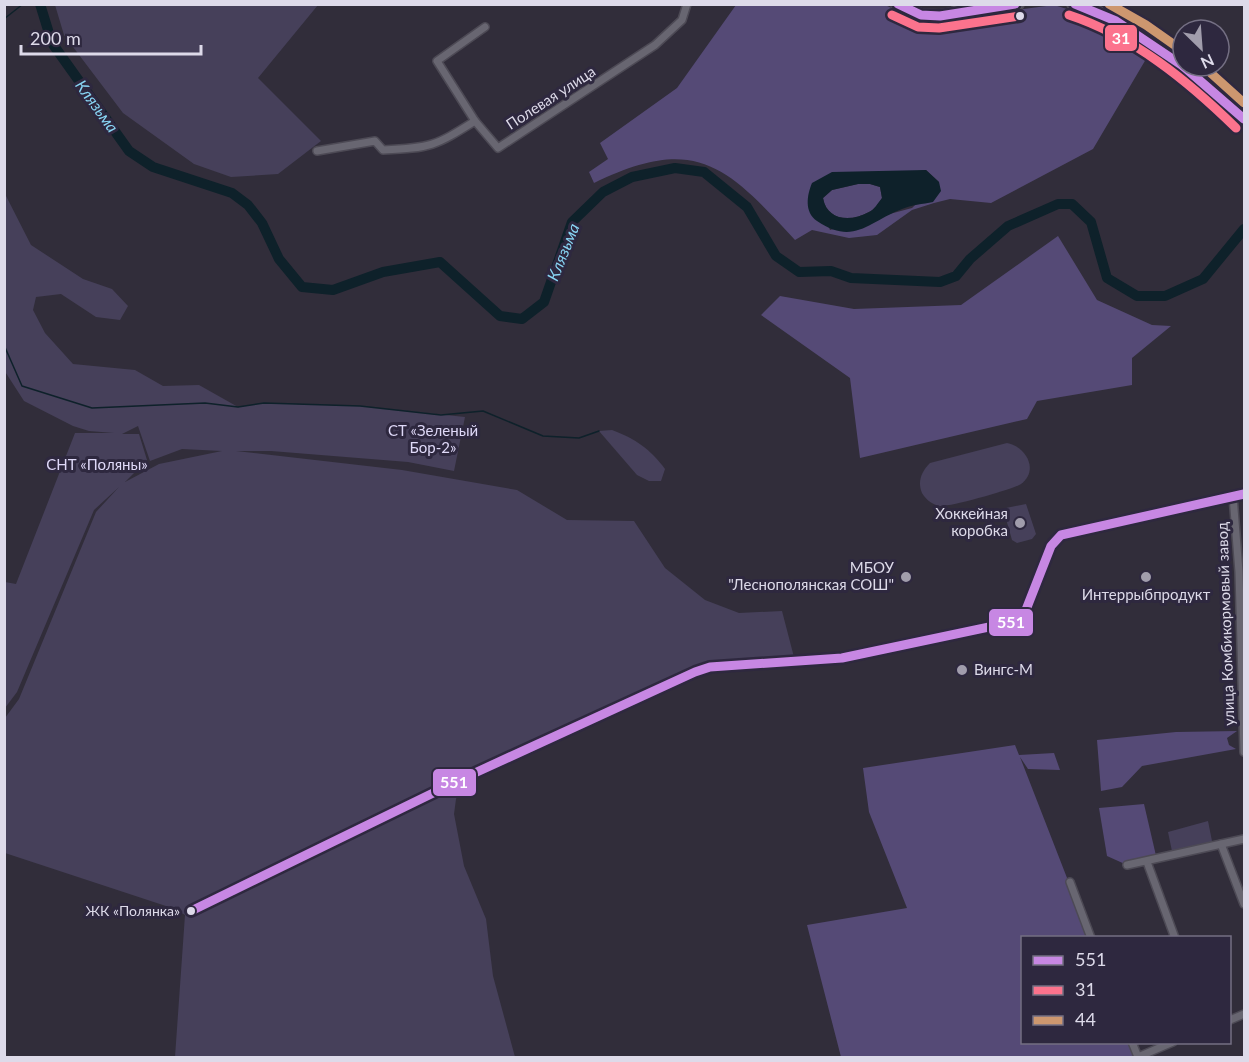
<svg xmlns="http://www.w3.org/2000/svg" width="1249" height="1062" viewBox="0 0 1249 1062" font-family="Lato,sans-serif">
	<style>
		.green { fill: #46405a; fill-rule: evenodd }
		.forest { fill: #554a76; fill-rule: evenodd }
		.water { fill: #0e212a; fill-rule: evenodd }
		.lines { fill: none; stroke-linecap: round; stroke-linejoin: round }
		.stream { stroke: #0e212a; stroke-width: 1.5 }
		.river { stroke: #0e212a; stroke-width: 10 }
		.minor-casing { stroke: #4d4a55; stroke-width: 10 }
		.tertiary-casing { stroke: #4d4a55; stroke-width: 11 }
		.secondary-casing { stroke: #4d4a55; stroke-width: 14 }
		.minor { stroke: #686671; stroke-width: 7 }
		.tertiary { stroke: #686671; stroke-width: 8 }
		.secondary { stroke: #686671; stroke-width: 10 }
		.bus-1-casing { stroke: #2e283f; stroke-width: 14 }
		.bus-2-casing { stroke: #2e283f; stroke-width: 14 }
		.bus-3-casing { stroke: #2e283f; stroke-width: 14 }
		.bus-1 { stroke: #c787e3; stroke-width: 9 }
		.bus-2 { stroke: #fc738d; stroke-width: 9 }
		.bus-3 { stroke: #cd976f; stroke-width: 9 }
		.bus-dot { fill: #dddae9; stroke: #2e283f; stroke-width: 2 }
		.poi-dot { fill: #a19dac; stroke: #2e283f; stroke-width: 2 }
		.labels { text-anchor: middle; stroke-width: 6; stroke-linejoin: round; paint-order: stroke }
		.bus-label { font-size: 14px; fill: #dddae9; stroke: #2e283f; text-anchor: end }
		.street-label { font-size: 15px; fill: #dddae9; stroke: #2e283f }
		.park-label { font-size: 15px; fill: #dfd9f8; stroke: #2e283f }
		.poi-label { font-size: 15px; fill: #dddae9; stroke: #2e283f; text-anchor: end }
		.water-label { font-size: 16px; font-style: italic; fill: #89d6f5; stroke: #2e283f }
		.line-badge { stroke: #2e283f; stroke-width: 2 }
		.badge-label { font-size: 16px; text-anchor: middle; font-weight: bold; fill: #fff }
	</style>
	<rect width="100%" height="100%" fill="#312d3a"/>
	<g class="green">
		<path d="M55,5H318L258,78L321,141L278,174L231,177L194,164L123,113L64,35Z"/>
		<path d="M4,192L31,245L83,279L112,289L128,306L120,320L96,317L61,294L36,297L33,310L45,333L73,364L135,370L163,386L199,385L238,407L264,403L360,406L465,417L454,471L408,462L271,451H236L402,470L517,490L567,520L634,521L665,568L705,600L739,613L782,611L795,661L710,667L466,777L456,799L454,814L464,866L486,919L493,976L515,1057H175L185,915L175,909L5,853V718L19,699L96,512L119,487L94,510L17,692L5,708V582L16,584L75,433H114L89,431L73,426L24,401L4,370ZM138,426L150,461L182,449L222,451L159,464L125,482L147,460L139,434H122Z"/>
		<path d="M612,430C636,439 650,449 665,469L661,481H649L637,475L599,431Z"/>
		<path d="M1007,443C1025,446 1040,470 1021,484C1014,489 950,507 940,506C933,505 926,500 922,493C917,481 922,471 930,463Z"/>
		<path d="M1026,504L1036,534L1032,539L1017,543L1012,540L1004,512L1006,508Z"/>
		<path d="M1208,821L1213,846L1173,856L1168,832Z"/>
	</g>
	<g class="forest">
		<path d="M736,5H885L923,22L1054,5L1083,14L1149,54L1093,149L991,203L950,199L934,203L912,210L877,235L849,238L812,230L795,240C726,165 695,134 594,183L589,172L608,159L600,143L677,88ZM926,170L939,182L912,208L830,230L812,183Z"/>
		<path d="M858,184H870L880,187L882,198C879,203 874,210 869,212C851,222 827,221 823,198L832,190Z"/>
		<path d="M1058,236L1097,300L1152,325L1171,326L1132,358V385L1037,401L1027,419L860,458L850,378L761,315L780,296L854,309L961,305Z"/>
		<path d="M1237,731L1227,738L1229,745L1236,749L1142,766L1122,787L1101,791L1097,740L1176,732Z"/>
		<path d="M1015,745L1019,755L1054,753L1060,770L1028,769L1020,757L1090,937L1022,938V1042L1130,1043L1136,1057H841L807,925L907,908L869,812L863,768Z"/>
		<path d="M1144,804L1157,860L1127,865L1107,856L1099,808Z"/>
	</g>
	<path class="water" d="M926,170L939,182L941,191L933,202C923,204 911,205 902,209C868,222 854,246 817,221C804,212 807,195 812,183L832,172ZM858,184H870L880,187L882,198C878,203 874,210 869,212C851,222 827,221 823,198L832,190Z"/>
	<g class="lines">
		<g class="stream">
			<path d="M4,19L23,4"/>
			<path d="M4,345L22,386L92,408L205,403L238,407L264,403L360,406L441,415L483,411L543,436L579,438L599,431"/>
		</g>
		<path class="river" d="M40,4L52,43L129,151L153,167L232,193L248,205L262,223L279,259L302,287L333,290L383,272L440,262L500,316L522,319L544,302L572,222L603,192L632,177L675,168L704,172L747,207L776,256L799,272L831,271L851,278L940,282L956,276L970,259L1008,226L1058,204H1072L1091,222L1107,278L1137,296H1165L1203,279L1244,229"/>
		<g class="minor-casing">
			<g id="minor">
				<path d="M951,15L960,4"/>
				<path d="M475,121L437,61L485,27"/>
				<path d="M317,151L375,141L383,150C431,148 435,146 475,121L498,148L655,45L682,20L687,4"/>
				<path d="M1221,844L1244,904"/>
				<path d="M1147,862L1175,938"/>
				<path d="M1127,865L1244,839"/>
				<path d="M1070,882L1091,938"/>
				<path d="M203,905L466,777L695,672L710,667L842,658L1022,620L1051,546L1061,535L1233,496L1239,572L1244,752"/>
				<path d="M1230,1020L1244,1014"/>
				<path d="M1132,1042L1138,1057L1173,1042"/>
			</g>
		</g>
		<g class="tertiary-casing">
			<path id="tertiary" d="M1233,496L1244,494"/>
		</g>
		<g class="secondary-casing">
			<g id="secondary">
				<path d="M897,4L921,15L940,16L1018,4"/>
				<path d="M1073,4C1124,15 1208,82 1244,119"/>
			</g>
		</g>
		<use href="#minor" class="minor"/>
		<use href="#tertiary" class="tertiary"/>
		<use href="#secondary" class="secondary"/>
		<g class="bus-1-casing">
			<g id="bus-1">
				<path d="M898,4L921,15L940,16L1015,4"/>
				<path d="M1075,4L1116,21L1183,66"/>
				<path d="M1183,66L1244,119"/>
				<path d="M191,911L466,777L695,672L710,667L842,658L1022,620L1051,546L1061,535L1244,494"/>
			</g>
		</g>
		<g class="bus-2-casing">
			<g id="bus-2">
				<path d="M892,15L918,27L939,28L1020,16"/>
				<path d="M1069,15C1133,36 1188,81 1236,128"/>
			</g>
		</g>
		<g class="bus-3-casing">
			<g id="bus-3">
				<path d="M1109,4L1146,25L1183,51"/>
				<path d="M1203,66L1244,103"/>
			</g>
		</g>
		<use href="#bus-1" class="bus-1"/>
		<use href="#bus-2" class="bus-2"/>
		<use href="#bus-3" class="bus-3"/>
	</g>
	<g class="bus-dot">
		<circle cx="1020" cy="16" r="5"/>
		<circle cx="191" cy="911" r="5"/>
	</g>
	<g class="poi-dot">
		<circle cx="1020" cy="523" r="6"/>
		<circle cx="906" cy="577" r="6"/>
		<circle cx="1146" cy="577" r="6"/>
		<circle cx="962" cy="670" r="6"/>
	</g>
	<g class="labels">
		<g class="bus-label">
			<text x="180" y="916">ЖК «Полянка»</text>
		</g>
		<g class="street-label">
			<text transform="translate(551 98) rotate(-33)" y="5">Полевая улица</text>
			<text transform="translate(1226 624) rotate(-92)" y="5">улица Комбикормовый завод</text>
		</g>
		<g class="park-label">
			<text x="433" y="436">СТ «Зеленый<tspan x="433" dy="17">Бор-2»</tspan></text>
			<text x="97" y="470">СНТ «Поляны»</text>
		</g>
		<g class="poi-label">
			<text x="1008" y="519">Хоккейная<tspan x="1008" dy="17">коробка</tspan></text>
			<text x="894" y="573">МБОУ<tspan x="894" dy="17">"Леснополянская СОШ"</tspan></text>
			<text x="1146" y="600" text-anchor="middle">Интеррыбпродукт</text>
			<text x="974" y="675" text-anchor="start">Вингс-М</text>
		</g>
		<g class="water-label">
			<text transform="translate(97 106) rotate(54)" y="6">Клязьма</text>
			<text transform="translate(563 252) rotate(-68)" y="6">Клязьма</text>
		</g>
	</g>
	<g class="line-badge">
		<rect x="1104" y="24" width="34" height="28" rx="6" fill="#fc738d"/>
		<rect x="988" y="608" width="46" height="29" rx="6" fill="#c787e3"/>
		<rect x="432" y="768" width="45" height="29" rx="6" fill="#c787e3"/>
	</g>
	<g class="badge-label">
		<text x="1121" y="44">31</text>
		<text x="1011" y="628">551</text>
		<text x="454" y="788">551</text>
	</g>
	<rect width="1249" height="1062" fill="none" stroke="#dddae9" stroke-width="12"/>
	<rect x="1021" y="936" width="210" height="108" fill="#2e283f" stroke="#746f83" stroke-width="1.5"/>
	<rect x="1033" y="956" width="30" height="9" fill="#c787e3" stroke="#746f83" stroke-width="1.5"/>
	<text x="1075" y="966" font-size="18" fill="#dddae9">551</text>
	<rect x="1033" y="986" width="30" height="9" fill="#fc738d" stroke="#746f83" stroke-width="1.5"/>
	<text x="1075" y="996" font-size="18" fill="#dddae9">31</text>
	<rect x="1033" y="1016" width="30" height="9" fill="#cd976f" stroke="#746f83" stroke-width="1.5"/>
	<text x="1075" y="1026" font-size="18" fill="#dddae9">44</text>
	<g transform="translate(1201 48) rotate(155)"><circle r="28" fill="#2e283f" stroke="#746f83" stroke-width="1.5"/>
	<path d="M0-4.5L10 22L0 15L-10 22Z" fill="#a19dac"/>
	<text y="-9" font-size="16" font-weight="bold" text-anchor="middle" fill="#dddae9">N</text>
	</g>
	<path d="M21 45v9h180v-9" fill="none" stroke="#dddae9" stroke-width="3"/>
	<text x="30" y="45" font-size="18" fill="#dddae9" stroke="#2e283f" stroke-width="4.5" paint-order="stroke">200 m</text>
</svg>
